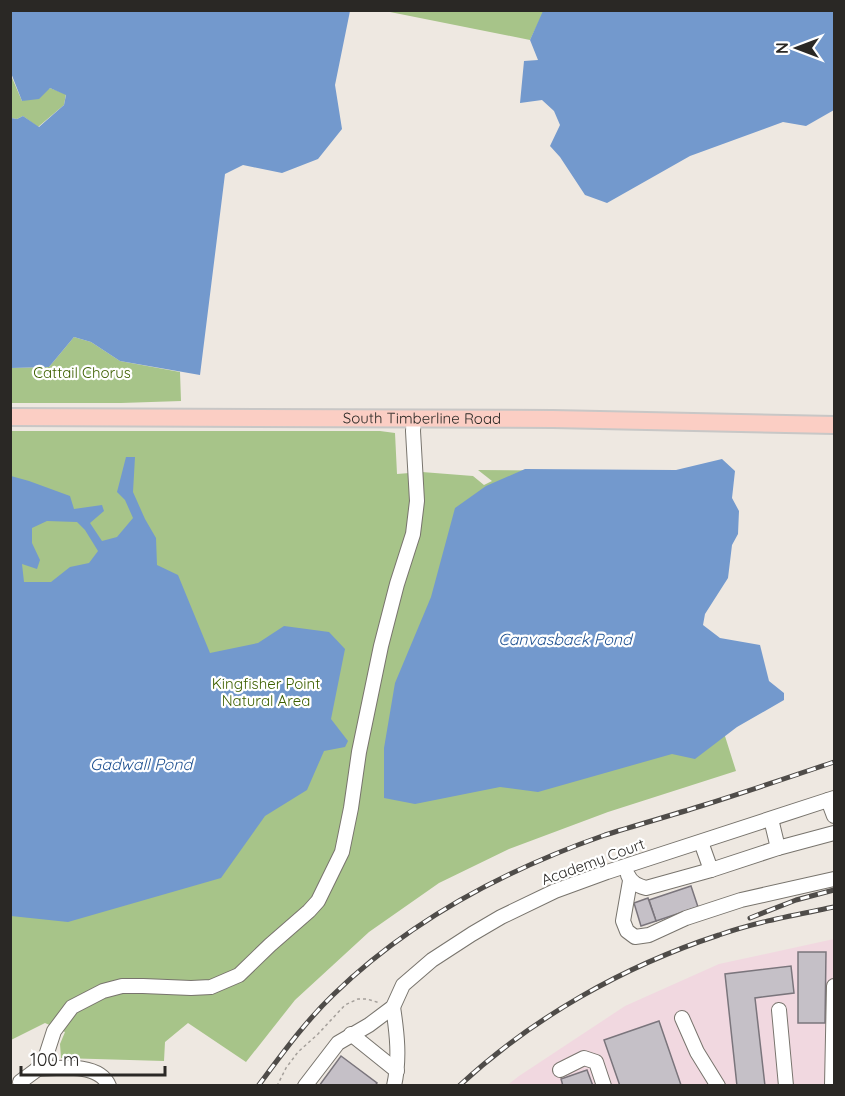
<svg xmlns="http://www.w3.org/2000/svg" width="845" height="1096" viewBox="0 0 845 1096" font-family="Quicksand,sans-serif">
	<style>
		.commercial { fill: #f1d8e0 }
		.green { fill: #a7c489 }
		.water { fill: #7399cd; fill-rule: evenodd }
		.building { fill: #c5c0c7; stroke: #7a757c; stroke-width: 1.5 }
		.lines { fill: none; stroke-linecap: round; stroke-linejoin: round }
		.minor-casing { stroke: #78746d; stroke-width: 16 }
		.major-casing { stroke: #c8c7c6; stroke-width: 20 }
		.path { stroke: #a49f9a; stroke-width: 1.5; stroke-dasharray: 3 3; stroke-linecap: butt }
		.minor { stroke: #fff; stroke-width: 14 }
		.major { stroke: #fbcec4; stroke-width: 16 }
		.rail-casing { stroke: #4f4c49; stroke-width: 5 }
		.rail { stroke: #fff; stroke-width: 3; stroke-dasharray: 9; stroke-linecap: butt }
		.labels { text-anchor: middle; stroke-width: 4.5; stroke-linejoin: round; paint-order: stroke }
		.park-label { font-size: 15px; fill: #3e6001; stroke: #fff }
		.street-label { font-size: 15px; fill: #2a2825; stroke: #fff }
		.water-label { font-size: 16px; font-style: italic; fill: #1f5191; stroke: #fff }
	</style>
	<rect width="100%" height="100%" fill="#eee8e1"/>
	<path class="commercial" d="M834,939V1085L506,1086L519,1076L625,1006L719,964Z"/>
	<g class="green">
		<path d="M385,11H544L530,40Z"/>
		<path d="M10,73L22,101L50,88L66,94L64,105L38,127L23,116L17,119L11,118Z"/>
		<path d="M74,337L91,342L120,361L180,372L181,401L121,403H11L10,368L49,367Z"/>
		<path d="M11,431H380L395,433L397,474L422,472L473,476L484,485L492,481L478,470L710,472L689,622L736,771L608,812L509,849L439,883L369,932L295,1000L246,1062L188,1023L165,1042L164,1061L61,1058L60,1044L65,1032L45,1023L11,1040Z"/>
	</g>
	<g class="water">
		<path d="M11,10L350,11L335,85L342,129L318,159L282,173L243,165L225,174L200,375L120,361L91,342L74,337L49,367L11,368V118L17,119L23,116L39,127L64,105L66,95L50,88L39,99L22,101L11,73Z"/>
		<path d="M543,11H834V110L806,126L783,122L690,156L607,203L585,195L560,157L550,146L560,125L554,111L542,100L520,103L524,61L538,60L530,40Z"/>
		<path d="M126,457H135L133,492L145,519L156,538L157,565L178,575L210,653L258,643L284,626L329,632L345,649L331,719L348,741L345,747L324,751L307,790L265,816L221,878L68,922L11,916V476L29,481L70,496L74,509L102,505L104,511L90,523L102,541L117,537L133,518L125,500L117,492ZM47,521L77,522L85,530L98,551L89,563L70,567L51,582H24L22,564L37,569L40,560L32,543V528Z"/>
		<path d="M722,459L735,471L732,498L739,511L738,534L732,545L728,578L705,614L703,625L720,638L760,645L769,681L784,693V700L737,727L695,759L672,754L538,792L500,787L415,804L384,798V748L395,683L431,597L455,508L486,486L525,469L676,470Z"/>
	</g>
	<g class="building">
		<path d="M691,886L698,907L656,921L649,900Z"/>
		<path d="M648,898L656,921L641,926L634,903Z"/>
		<path d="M798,952H826L825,1023H798Z"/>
		<path d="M791,966L794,993L755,998L765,1086H737L725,974Z"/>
		<path d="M659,1021L681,1085L620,1086L604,1040Z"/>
		<path d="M341,1056L377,1083L375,1086H319Z"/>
		<path d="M587,1070L593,1086H563L561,1079Z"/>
	</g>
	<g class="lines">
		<g class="minor-casing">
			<g id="minor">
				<path d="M828,800L834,816"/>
				<path d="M771,819L778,848L834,833"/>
				<path d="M701,842L711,870L778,848"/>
				<path d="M628,875C631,883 638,886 646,888L711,870"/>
				<path d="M630,881L623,921L627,931L635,937L649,935L686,918L741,900L834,879"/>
				<path d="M393,1007C397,1033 400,1059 394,1086"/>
				<path d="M779,1010L786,1086"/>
				<path d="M682,1018L697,1052L718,1086"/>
				<path d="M351,1034L397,1071"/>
				<path d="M37,1069C58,1068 99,1062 109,1086"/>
				<path d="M560,1070L584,1058L596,1062L604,1086"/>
				<path d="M20,1082L43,1065L54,1031L72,1007L103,991L122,986H143L191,988L211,987L239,975L270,945L309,911L318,901L342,852L351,808L359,752L381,646L397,584L413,534L417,501L413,431L414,418"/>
				<path d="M305,1086L338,1043L369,1025L393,1007L403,985L432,960L472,934L501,917L555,891L607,872L834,798"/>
				<path d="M832,1086L834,986"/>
			</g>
		</g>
		<g class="major-casing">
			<g id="major">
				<path id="s1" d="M10,417L553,419L834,425"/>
			</g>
		</g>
		<path class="path" d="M277,1086L286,1068L298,1052L318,1034L345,1005L358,999H367L380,1003"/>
		<use href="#minor" class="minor"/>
		<use href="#major" class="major"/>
		<g class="rail-casing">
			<g id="rail">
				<path d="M750,918L796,900L834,890"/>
				<path d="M258,1086C282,1054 305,1022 333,995C410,920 505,870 605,835C637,825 669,816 701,806C745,792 790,777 834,762"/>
				<path d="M459,1086C532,1018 624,966 719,935C756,922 795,915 834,907"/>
			</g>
		</g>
		<use href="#rail" class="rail"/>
	</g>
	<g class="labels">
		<g class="park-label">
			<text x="82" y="378">Cattail Chorus</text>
			<text x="266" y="689">Kingfisher Point<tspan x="266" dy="17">Natural Area</tspan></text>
		</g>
		<g class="street-label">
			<text dy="5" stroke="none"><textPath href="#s1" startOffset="412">South Timberline Road</textPath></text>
			<text transform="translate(593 862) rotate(-20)" y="5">Academy Court</text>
		</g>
		<g class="water-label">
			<text x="565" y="645">Canvasback Pond</text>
			<text x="141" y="770">Gadwall Pond</text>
		</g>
	</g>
	<rect width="845" height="1096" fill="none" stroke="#2a2825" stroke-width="24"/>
	<g transform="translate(797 48) rotate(270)" stroke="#ffffff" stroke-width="4.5" paint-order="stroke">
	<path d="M0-4.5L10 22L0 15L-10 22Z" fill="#2a2825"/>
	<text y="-9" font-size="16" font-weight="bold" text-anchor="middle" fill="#2a2825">N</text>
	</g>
	<path d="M21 1066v9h144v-9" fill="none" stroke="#2a2825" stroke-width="3"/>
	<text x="30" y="1066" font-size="18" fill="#2a2825" stroke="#ffffff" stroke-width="4.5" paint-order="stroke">100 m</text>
</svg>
